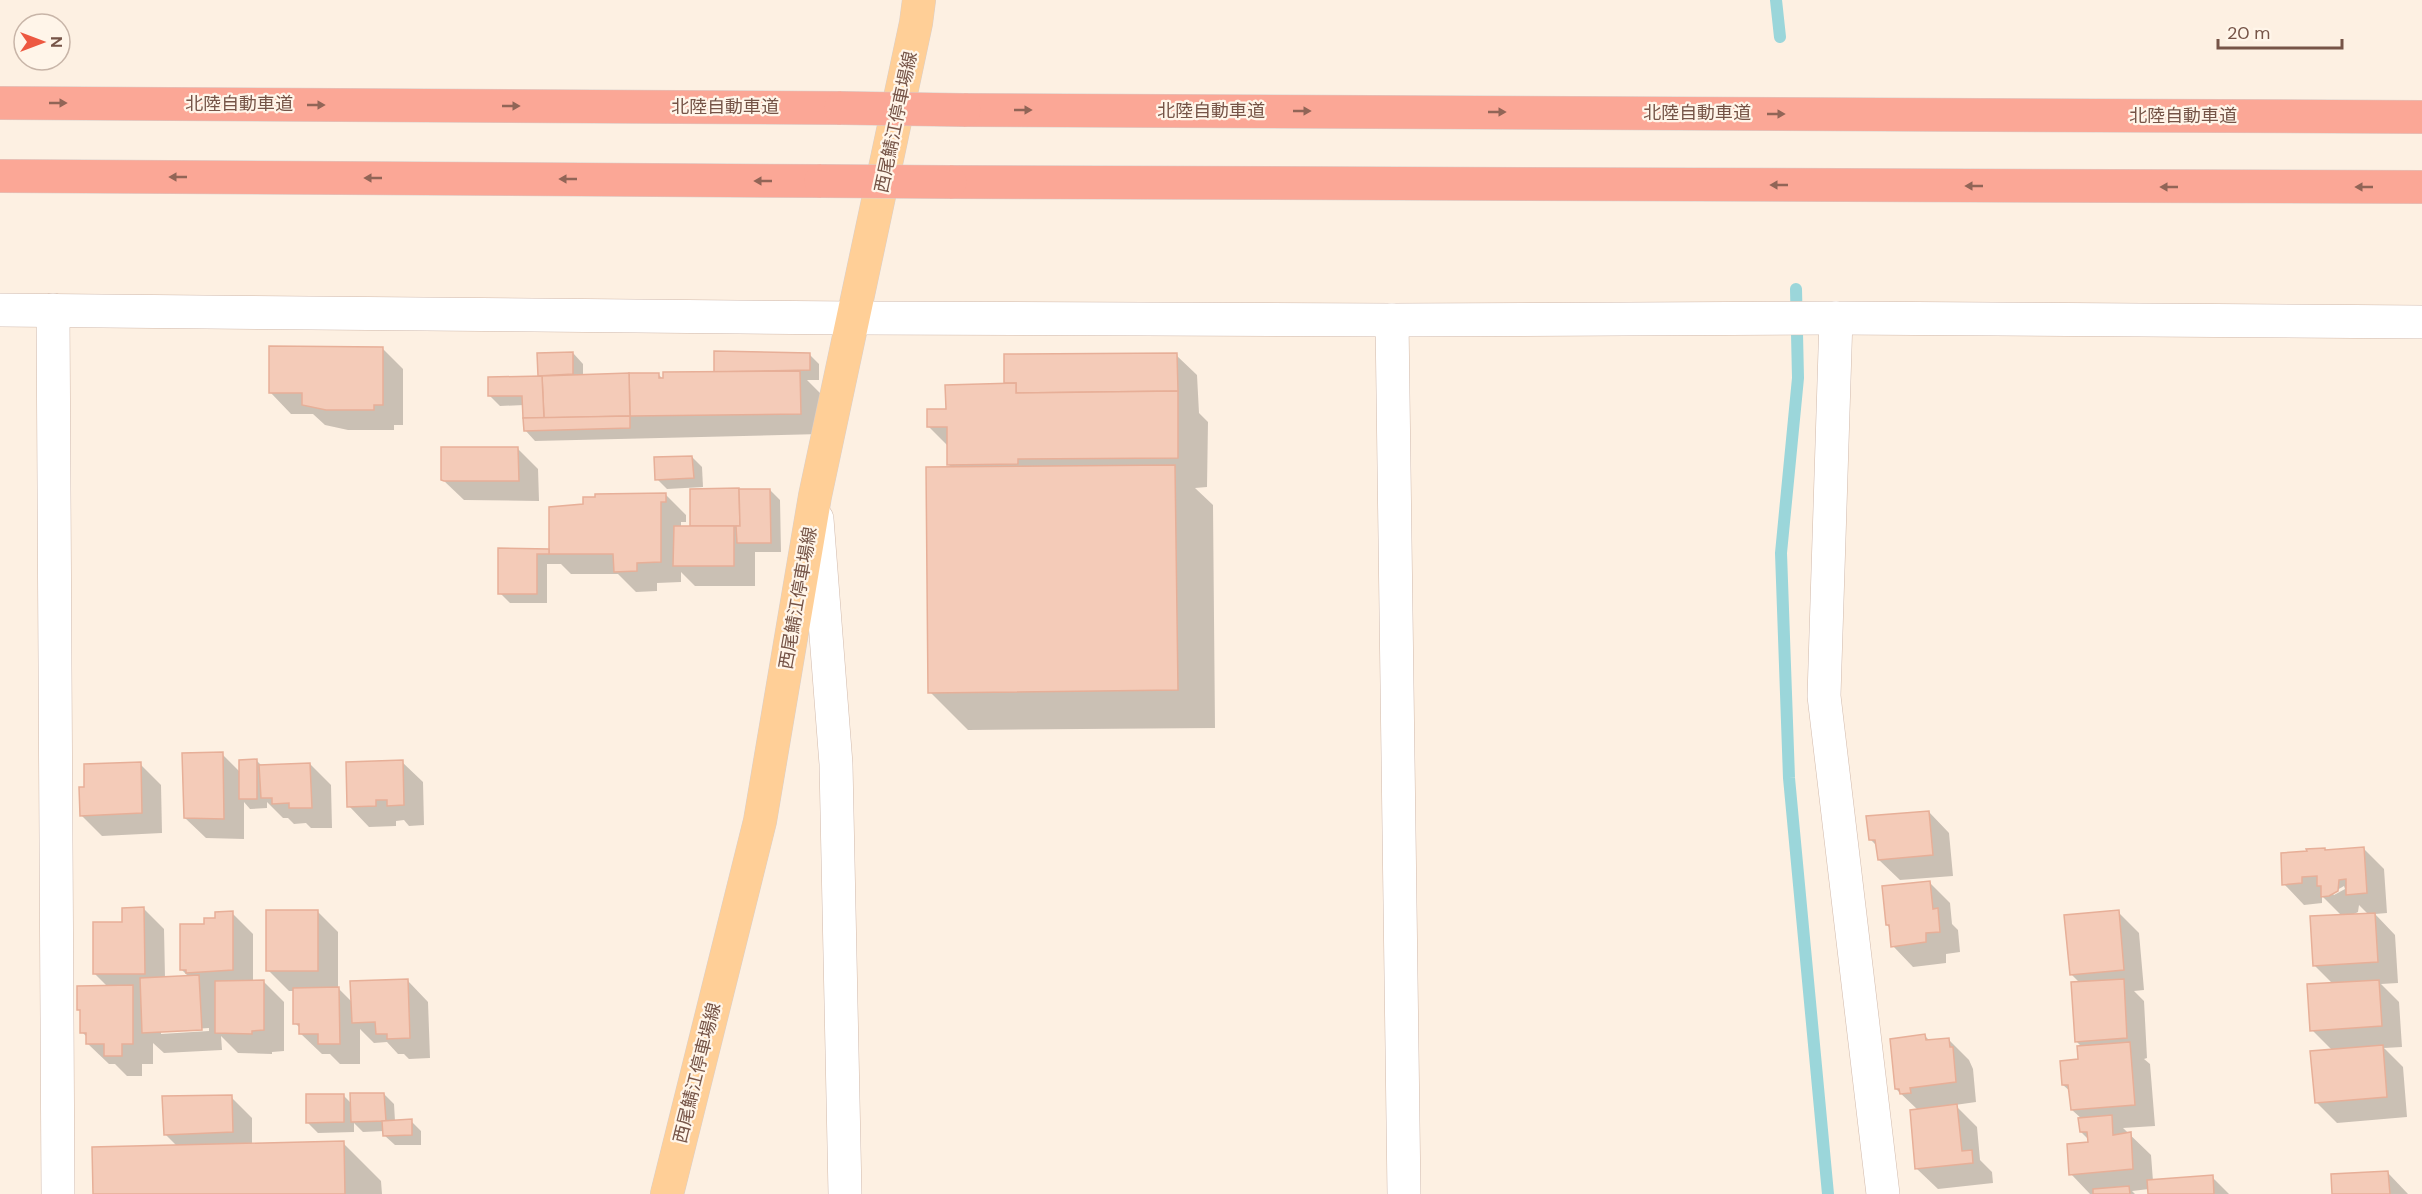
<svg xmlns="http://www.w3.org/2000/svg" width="2422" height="1194" viewBox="0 0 2422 1194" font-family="'DM Sans','Noto Sans JP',sans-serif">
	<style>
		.shadow { fill: #0003; fill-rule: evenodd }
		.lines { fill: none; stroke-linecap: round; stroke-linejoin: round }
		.stream { stroke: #9bd6da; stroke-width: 12 }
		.building { fill: #f4cbb8; stroke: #e7af98; stroke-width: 1.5 }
		.minor-casing { stroke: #d1b9ab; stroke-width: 34 }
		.major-casing { stroke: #d9cfcb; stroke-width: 34 }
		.highway-casing { stroke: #d9cfcb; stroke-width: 34 }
		.minor { stroke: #fff; stroke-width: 33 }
		.major { stroke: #ffcf97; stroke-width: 33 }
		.highway { stroke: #fba796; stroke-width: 33 }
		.highway-bridge-casing { stroke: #d9cfcb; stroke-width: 34; stroke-linecap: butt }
		.highway-bridge { stroke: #fba796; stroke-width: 33 }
		.oneway { fill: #916557 }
		.labels { text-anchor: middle; stroke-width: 4.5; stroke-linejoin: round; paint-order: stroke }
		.street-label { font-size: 18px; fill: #765447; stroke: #fff5e9 }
	</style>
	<rect width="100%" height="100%" fill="#fdf0e2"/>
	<g class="shadow">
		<path d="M382,348L403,369V425H394V430H348L325,425L313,414H291L271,393Z"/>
		<path d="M573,353L583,364V376L658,374L664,380L718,373L809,354L819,364V380H807L820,393L821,434L535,441L525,430L524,405L500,406L490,396L540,377L539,355Z"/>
		<path d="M1176,355L1197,375L1199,413L1208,422L1207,487L1195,488L1213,505L1215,728L968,730L930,692L953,469L949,465V447L928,426L948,410L1008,385L1006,383Z"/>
		<path d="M517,448L538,469L539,501L464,500L443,480Z"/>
		<path d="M692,457L702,467L703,487L667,489L657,479Z"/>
		<path d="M770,490L780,500L781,552H755V586H695L681,572V582L657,583V591L636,592L618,574H571L561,564H547V603H510L500,593V550H551L665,494L686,515V522H681V527H692Z"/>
		<path d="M222,754L240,772L256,760L262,766L310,764L331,785L332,828H311L306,823L294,824L288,818H283L267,802V808L250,809L244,802V839L206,838L185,818Z"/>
		<path d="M402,762L423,782L424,825L409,826L404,820L396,821V826L369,827L349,806Z"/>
		<path d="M140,764L161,785L162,833L102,836L81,815Z"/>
		<path d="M1929,812L1949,833L1953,876L1900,880L1879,860L1878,847L1871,840Z"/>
		<path d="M2364,849L2384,869L2387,913L2375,914L2395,935L2398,983L2381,984L2399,1002L2402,1047L2384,1048L2403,1067L2407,1117L2337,1123L2316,1102L2332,1050L2312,1030L2333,984L2314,965L2342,916L2322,896V903L2304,905L2284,884L2326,852ZM2344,886L2345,889L2334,895L2332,893ZM2359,905L2368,914L2352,915L2358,912Z"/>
		<path d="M1929,882L1950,903L1952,924L1958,930L1960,952L1946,954V963L1913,967L1893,946L1891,929L1887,925Z"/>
		<path d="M144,909L164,929L165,978L189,977L182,970L205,925L217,919L232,913L253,934V982L263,981L284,1002V1051L272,1052V1054L238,1053L221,1036L222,1050L164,1053L153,1043V1064H142V1076H127L115,1064H109L88,1044V1038L82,1032V1012L78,1009L108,987L95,974L124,923ZM209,1028V1031L161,1034V1031Z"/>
		<path d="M317,911L338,932V988L353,1003L408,981L428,1002L430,1058L409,1059L404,1054H398L387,1042L374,1043L360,1029V1064H340L330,1054H322L301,1034V1029L295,1023L294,991H289L268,970Z"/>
		<path d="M2118,912L2139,933L2144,990L2134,991L2144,1001L2147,1058L2144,1059L2150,1064L2155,1126L2123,1128L2151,1155L2153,1181L2212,1177L2229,1194H2150L2149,1189L2132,1191L2135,1194H2090L2071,1174L2089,1144V1140L2081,1132L2082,1119L2072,1110L2071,1092L2063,1085L2080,1060L2082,1047L2076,1041L2080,983L2071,974Z"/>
		<path d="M1925,1036L1930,1041L1948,1039L1969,1060L1973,1069L1976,1102L1955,1105L1977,1127L1980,1160L1992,1172L1993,1183L1938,1189L1917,1169L1918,1110L1896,1089Z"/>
		<path d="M384,1094L394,1104L395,1121H411L421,1131V1145H395L384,1135V1131L363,1132L354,1123V1132L318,1133L308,1123L343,1095L352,1104Z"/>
		<path d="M231,1097L252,1118V1145L343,1143L381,1181L382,1194H94L178,1147L165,1134Z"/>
		<path d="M2388,1173L2408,1194H2334Z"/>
	</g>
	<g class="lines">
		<g class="stream">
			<path d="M1776,0L1780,37"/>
			<path d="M1796,289L1798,378L1781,553L1789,778L1828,1194"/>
		</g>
	</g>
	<g class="building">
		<path d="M269,346L383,347V405H374V410H326L302,405V393H269Z"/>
		<path d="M714,351L810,353V370L714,372Z"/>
		<path d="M573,352V374L538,376L537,353Z"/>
		<path d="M1177,353L1178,391L1016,393V383H1004V354Z"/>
		<path d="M800,371L801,414L630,416L629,373H659V378H663V372Z"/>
		<path d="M629,373L630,416L544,418L542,376Z"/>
		<path d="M542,376L544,418H523L522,396H488V377Z"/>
		<path d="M1016,383V393L1178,391V458L1018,459V464L947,465V427H927V409H946L945,385Z"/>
		<path d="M630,416V428L524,431L523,418Z"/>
		<path d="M441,447H518L519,481H444L441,480Z"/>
		<path d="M692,456L694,478L655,480L654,457Z"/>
		<path d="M1175,465L1178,690L928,693L926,467Z"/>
		<path d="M739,488L740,526H690V489Z"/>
		<path d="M739,489H770L771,543H737L736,526H740Z"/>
		<path d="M666,493V502H661V562L637,563V571L614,572L613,554H549V507L583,504V497H595V494Z"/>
		<path d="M674,526H734V566H673Z"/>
		<path d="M498,548L549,549V554H537V594H498Z"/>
		<path d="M223,752L224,819L184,818L182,753Z"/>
		<path d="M257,759V799H239V760Z"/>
		<path d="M403,760L404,805L387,806V800H376V806L347,807L346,762Z"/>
		<path d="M141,762L142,813L80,816L79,787H84V764Z"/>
		<path d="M310,763L312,808H289V803L272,804V798H261L259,765Z"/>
		<path d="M1929,811L1933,855L1878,860L1875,840H1869L1866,816Z"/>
		<path d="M2364,847L2367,893L2346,895V879L2339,880L2338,891L2329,896L2321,897V886H2317V876L2302,877V883L2282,885L2281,853L2307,851L2306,849L2325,848V850Z"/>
		<path d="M1930,881L1933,909L1938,908L1940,932L1926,933V942L1891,947L1889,925H1886L1882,886Z"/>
		<path d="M144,907L145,974H93V922H122V908Z"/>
		<rect x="266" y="910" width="52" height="61"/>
		<path d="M2119,910L2124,970L2070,975L2064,915Z"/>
		<path d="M233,911V970L186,973V970H180V924H204V918H215V912Z"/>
		<path d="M2375,913L2378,962L2313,966L2310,916Z"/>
		<path d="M199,975L202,1030L142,1033L140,978Z"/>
		<path d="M408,979L410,1038L387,1039V1034H376L375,1022L352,1023L350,981Z"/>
		<path d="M2124,979L2127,1038L2075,1042L2071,982Z"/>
		<path d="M264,980V1030L252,1031V1034L215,1033V981Z"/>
		<path d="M2379,980L2382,1026L2310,1031L2307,984Z"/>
		<path d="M133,985V1044H122V1056H104V1044H86V1033H80V1010H77V986Z"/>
		<path d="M339,987L340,1044H318V1034H299V1024H293V988Z"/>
		<path d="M1925,1034L1926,1040L1949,1038L1950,1047H1953L1956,1082L1910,1088L1911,1093L1900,1094L1899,1089H1895L1890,1039Z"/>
		<path d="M2130,1042L2135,1105L2071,1110L2068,1085H2062L2060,1061L2078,1059L2077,1046Z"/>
		<path d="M2383,1045L2387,1097L2315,1103L2310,1051Z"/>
		<path d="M350,1093H384L386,1121L351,1122Z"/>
		<path d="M306,1094H344V1122L306,1123Z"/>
		<path d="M232,1095L233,1132L164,1135L162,1096Z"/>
		<path d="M1957,1104L1962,1151L1972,1150L1973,1163L1915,1169L1910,1110Z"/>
		<path d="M2112,1115L2113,1135L2131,1132L2133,1169L2069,1175L2067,1144L2088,1142L2087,1132H2080L2078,1118Z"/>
		<path d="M412,1119V1135L383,1136L382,1121Z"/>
		<path d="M344,1141L345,1194H93L92,1147Z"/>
		<path d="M2388,1171L2390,1194H2332L2331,1174Z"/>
		<path d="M2213,1175L2214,1194H2148L2147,1180Z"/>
		<path d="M2129,1186L2130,1194H2093V1189Z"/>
	</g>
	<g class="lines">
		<g class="minor-casing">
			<g id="minor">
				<path d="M0,310L854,318L1392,320L1836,318L2422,322"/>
				<path d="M53,310L58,1194"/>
				<path d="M1836,318L1824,696L1883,1194"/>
				<path d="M1392,320L1404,1194"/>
				<path d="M817,519L836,764L845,1194"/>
			</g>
		</g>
		<g class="major-casing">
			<path id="major" d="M667,1194L760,821L815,496L916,23L919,0"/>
		</g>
		<g class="highway-casing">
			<g id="highway">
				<path d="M0,103L841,108"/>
				<path d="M964,110L2422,117"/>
				<path d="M0,176L821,181"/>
				<path d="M950,182L2422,187"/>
			</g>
		</g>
		<use href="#minor" class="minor"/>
		<use href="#major" class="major"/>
		<use href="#highway" class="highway"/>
		<g class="highway-bridge-casing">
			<g id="highway-bridge">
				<path d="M841,108L964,110"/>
				<path d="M821,181L950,182"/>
			</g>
		</g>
		<use href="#highway-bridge" class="highway-bridge"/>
	</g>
	<defs><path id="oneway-solid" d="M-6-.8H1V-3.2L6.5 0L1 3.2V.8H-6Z" transform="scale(1.5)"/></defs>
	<g class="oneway">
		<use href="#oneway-solid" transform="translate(58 103)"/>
		<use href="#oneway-solid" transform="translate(316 105)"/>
		<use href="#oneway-solid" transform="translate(511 106)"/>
		<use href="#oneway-solid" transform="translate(1023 110)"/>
		<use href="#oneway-solid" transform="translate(1302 111)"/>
		<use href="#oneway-solid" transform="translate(1497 112)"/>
		<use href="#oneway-solid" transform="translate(1776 114)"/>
		<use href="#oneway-solid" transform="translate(178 177) rotate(-180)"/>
		<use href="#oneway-solid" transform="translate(373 178) rotate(-180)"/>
		<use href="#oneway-solid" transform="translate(568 179) rotate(-180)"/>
		<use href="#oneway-solid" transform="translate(763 181) rotate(-180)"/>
		<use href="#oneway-solid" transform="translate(1779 185) rotate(-180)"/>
		<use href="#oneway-solid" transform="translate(1974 186) rotate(-180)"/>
		<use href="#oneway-solid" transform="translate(2169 187) rotate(-180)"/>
		<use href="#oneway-solid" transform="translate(2364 187) rotate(-180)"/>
	</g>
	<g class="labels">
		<g class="street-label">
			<text x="239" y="110">北陸自動車道</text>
			<text x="725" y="113">北陸自動車道</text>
			<text x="1211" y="117">北陸自動車道</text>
			<text x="1697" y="119">北陸自動車道</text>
			<text x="2183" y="122">北陸自動車道</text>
			<text transform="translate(896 122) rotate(-78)" y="6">西尾鯖江停車場線</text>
			<text transform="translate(798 598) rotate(-80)" y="6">西尾鯖江停車場線</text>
			<text transform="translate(697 1073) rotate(-76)" y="6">西尾鯖江停車場線</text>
		</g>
	</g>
	<g transform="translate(42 42) rotate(90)"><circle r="28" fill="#fff5e9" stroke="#c8b5a8" stroke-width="1.5"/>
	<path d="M0-4.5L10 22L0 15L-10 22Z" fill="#ed5841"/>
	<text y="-9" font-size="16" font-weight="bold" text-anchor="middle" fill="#765447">N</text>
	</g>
	<path d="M2218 39v9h124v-9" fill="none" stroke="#765447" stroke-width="3"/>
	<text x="2227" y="39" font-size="18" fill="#765447" stroke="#fff5e9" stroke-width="4.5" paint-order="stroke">20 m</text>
</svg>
